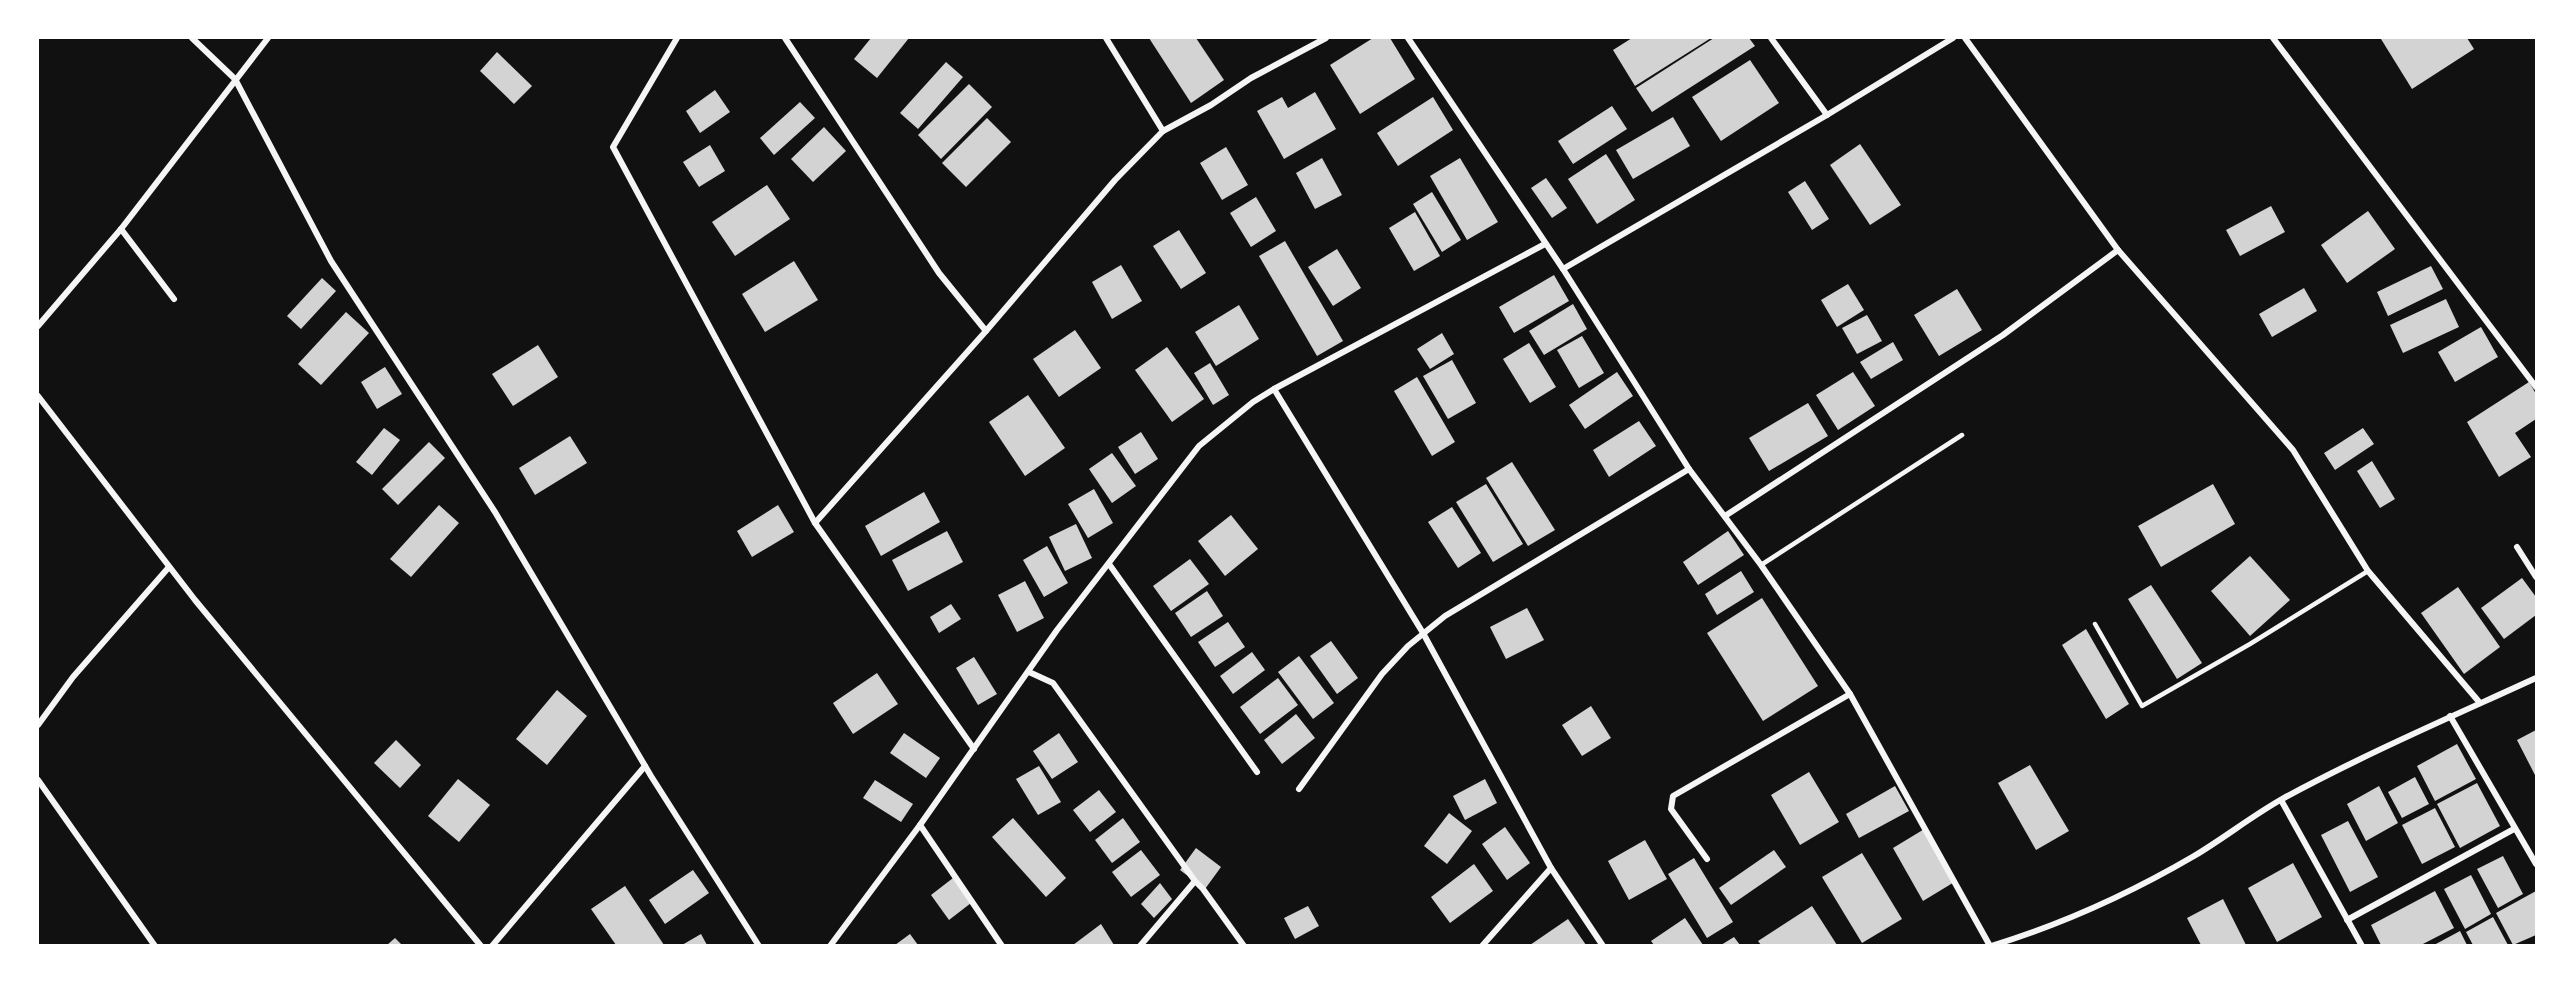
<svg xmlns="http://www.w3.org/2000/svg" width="2574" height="983" viewBox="0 0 2574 983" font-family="Rubik,sans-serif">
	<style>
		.building { fill: #d3d3d3 }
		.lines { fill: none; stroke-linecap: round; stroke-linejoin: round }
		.service { stroke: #f5f5f5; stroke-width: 4.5 }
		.minor { stroke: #f5f5f5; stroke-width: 6 }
	</style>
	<rect width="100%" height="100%" fill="#111"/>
	<g class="building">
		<path d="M871,38H909L877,78L854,59Z"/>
		<path d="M1149,38H1196L1224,80L1191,103Z"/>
		<path d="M1373,38H1390L1415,79L1360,114L1330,65Z"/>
		<path d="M1632,38H1711L1635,86L1613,50Z"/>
		<path d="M1714,38H1749L1755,46L1652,112L1636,88Z"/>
		<path d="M2383,38H2467L2474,49L2412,89L2381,39Z"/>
		<path d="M497,52L532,86L514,104L480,71Z"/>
		<path d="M1750,60L1779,103L1721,141L1692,97Z"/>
		<path d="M946,62L963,77L918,129L900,113Z"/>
		<path d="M969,84L992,107L941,159L918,135Z"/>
		<path d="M715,90L730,112L700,133L686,111Z"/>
		<path d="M1315,92L1336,129L1284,159L1257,111L1282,97L1288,108Z"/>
		<path d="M1433,97L1453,130L1398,166L1377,133Z"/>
		<path d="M800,102L815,118L774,155L760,138Z"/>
		<path d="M1612,106L1627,129L1573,164L1558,141Z"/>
		<path d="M1673,117L1690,146L1633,179L1616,150Z"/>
		<path d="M987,118L1011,142L966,187L942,163Z"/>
		<path d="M824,127L846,151L813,182L791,159Z"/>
		<path d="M1860,144L1901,205L1870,225L1830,165Z"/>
		<path d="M710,145L725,171L699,187L683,162Z"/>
		<path d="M1226,147L1248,185L1222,200L1200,163Z"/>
		<path d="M1606,154L1635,200L1597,224L1568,179Z"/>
		<path d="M1322,158L1342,195L1315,209L1296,173Z"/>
		<path d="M1460,158L1498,222L1467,240L1430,176Z"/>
		<path d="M1546,178L1567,208L1552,218L1531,188Z"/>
		<path d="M1805,181L1829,219L1812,230L1788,192Z"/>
		<path d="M767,185L790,219L735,256L712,222Z"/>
		<path d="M1432,192L1461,240L1442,252L1413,204Z"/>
		<path d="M1256,197L1276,231L1251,247L1230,213Z"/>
		<path d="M2271,206L2285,232L2240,256L2226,230Z"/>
		<path d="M2368,211L2395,249L2347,283L2321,245Z"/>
		<path d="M1415,212L1440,256L1414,271L1389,228Z"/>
		<path d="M1179,230L1206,273L1181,289L1153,246Z"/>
		<path d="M1285,241L1343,341L1317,356L1259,256Z"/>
		<path d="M1337,249L1361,288L1333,306L1308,267Z"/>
		<path d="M794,261L818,300L765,332L742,294Z"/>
		<path d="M1121,265L1142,301L1112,319L1092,282Z"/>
		<path d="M2431,266L2443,289L2388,316L2377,292Z"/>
		<path d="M1554,275L1569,301L1514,333L1499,307Z"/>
		<path d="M322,278L336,291L301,329L287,316Z"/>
		<path d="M1848,284L1864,310L1837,327L1821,300Z"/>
		<path d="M2304,288L2317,311L2272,337L2259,314Z"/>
		<path d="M1957,289L1982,330L1939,356L1914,315Z"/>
		<path d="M2446,299L2459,327L2403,353L2390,325Z"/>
		<path d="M1573,304L1587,329L1544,355L1529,331Z"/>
		<path d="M1239,305L1259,339L1216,366L1195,332Z"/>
		<path d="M346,312L369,333L321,385L298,364Z"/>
		<path d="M1867,315L1882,341L1857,354L1842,328Z"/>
		<path d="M2481,327L2498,357L2455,382L2438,352Z"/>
		<path d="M1075,330L1101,368L1059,397L1033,359Z"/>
		<path d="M1442,333L1454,354L1430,369L1417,349Z"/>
		<path d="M1582,336L1604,373L1579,388L1557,350Z"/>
		<path d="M1893,342L1903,360L1871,379L1860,362Z"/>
		<path d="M1529,343L1556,387L1530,403L1503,359Z"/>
		<path d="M538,345L558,377L513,406L492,374Z"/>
		<path d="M1167,347L1204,399L1172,422L1135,370Z"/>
		<path d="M1452,360L1476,403L1448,419L1423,376Z"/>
		<path d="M1210,363L1229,395L1213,405L1194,373Z"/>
		<path d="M385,367L402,394L377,409L361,382Z"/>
		<path d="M1617,372L1633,396L1585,429L1569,405Z"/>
		<path d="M1853,372L1875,406L1838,430L1816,395Z"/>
		<path d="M1417,377L1455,442L1432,456L1394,391Z"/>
		<path d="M2529,382L2536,394V419L2515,433L2531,457L2499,477L2467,422Z"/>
		<path d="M1028,395L1065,448L1025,476L989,422Z"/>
		<path d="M1808,403L1828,436L1769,471L1749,438Z"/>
		<path d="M1639,421L1656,446L1609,477L1593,450Z"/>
		<path d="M384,428L400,440L372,475L356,462Z"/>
		<path d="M2363,428L2374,444L2335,470L2324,453Z"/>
		<path d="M1141,432L1158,459L1135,474L1118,447Z"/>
		<path d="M570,436L587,463L535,495L519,468Z"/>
		<path d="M429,442L445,458L398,505L382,489Z"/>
		<path d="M1112,453L1136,486L1112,503L1089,469Z"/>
		<path d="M2372,461L2395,499L2380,508L2357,471Z"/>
		<path d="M1512,462L1555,530L1528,546L1486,478Z"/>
		<path d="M1486,484L1523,544L1493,562L1456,502Z"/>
		<path d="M2213,484L2235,524L2161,567L2138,526Z"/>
		<path d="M1094,489L1113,523L1088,538L1068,504Z"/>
		<path d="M924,492L940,522L881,556L865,526Z"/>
		<path d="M439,505L459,523L411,577L390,559Z"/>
		<path d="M778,505L794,532L752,557L737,531Z"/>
		<path d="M1452,507L1481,553L1458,568L1428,522Z"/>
		<path d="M1231,515L1258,549L1225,576L1198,541Z"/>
		<path d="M1076,524L1092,558L1065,571L1049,537Z"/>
		<path d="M947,531L963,562L908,591L892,560Z"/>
		<path d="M1728,531L1744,555L1698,585L1683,562Z"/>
		<path d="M1047,546L1068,583L1044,597L1023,560Z"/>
		<path d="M2250,556L2290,600L2250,636L2211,591Z"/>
		<path d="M1190,559L1209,584L1171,611L1153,586Z"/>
		<path d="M1741,571L1754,592L1717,615L1705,594Z"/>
		<path d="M2522,578L2536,597V615L2504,639L2481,608Z"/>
		<path d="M1025,581L1044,618L1017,632L998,595Z"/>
		<path d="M2151,585L2202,663L2177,679L2128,599Z"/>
		<path d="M2458,587L2500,647L2464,674L2421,613Z"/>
		<path d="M1207,591L1223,616L1191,637L1175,613Z"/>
		<path d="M1762,598L1818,686L1763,721L1707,633Z"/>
		<path d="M951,604L961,619L939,633L930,617Z"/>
		<path d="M1527,608L1544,640L1506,659L1490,627Z"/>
		<path d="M1228,622L1245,647L1215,667L1198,642Z"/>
		<path d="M2086,629L2129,704L2106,719L2062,645Z"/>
		<path d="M1331,641L1358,678L1337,694L1310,656Z"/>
		<path d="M1252,652L1265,670L1233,694L1220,676Z"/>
		<path d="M1299,656L1334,703L1313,719L1278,672Z"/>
		<path d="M974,657L997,694L978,705L956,668Z"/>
		<path d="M877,673L898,704L853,734L833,703Z"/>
		<path d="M1278,678L1298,705L1260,734L1240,707Z"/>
		<path d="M557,690L587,716L547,765L516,739Z"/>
		<path d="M1591,706L1611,738L1582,756L1562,725Z"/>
		<path d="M1296,714L1315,738L1282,764L1264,740Z"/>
		<path d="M2536,730V777L2517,740Z"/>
		<path d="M904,733L940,758L926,778L890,753Z"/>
		<path d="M1059,733L1078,762L1052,779L1033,751Z"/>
		<path d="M396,740L421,765L400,788L374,763Z"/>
		<path d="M2457,744L2476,779L2435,801L2417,766Z"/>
		<path d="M2030,765L2069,831L2036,850L1998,783Z"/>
		<path d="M1039,766L1061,802L1038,815L1016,779Z"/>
		<path d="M1809,772L1839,822L1800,845L1771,795Z"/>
		<path d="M2415,777L2429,804L2402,818L2388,792Z"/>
		<path d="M458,779L490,805L459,842L428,816Z"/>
		<path d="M1485,779L1497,803L1465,820L1453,796Z"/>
		<path d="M875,780L913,804L901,822L863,798Z"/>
		<path d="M2477,783L2500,826L2460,848L2437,804Z"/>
		<path d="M1895,786L1909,811L1859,838L1846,814Z"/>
		<path d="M2379,786L2398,823L2366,841L2347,804Z"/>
		<path d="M1099,790L1116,812L1090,832L1073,810Z"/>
		<path d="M2435,808L2455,847L2422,864L2402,825Z"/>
		<path d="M1449,813L1472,831L1447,864L1424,846Z"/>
		<path d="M1013,818L1066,878L1046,897L992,837Z"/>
		<path d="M1123,818L1140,842L1112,863L1095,840Z"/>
		<path d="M2348,821L2378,877L2350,892L2321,835Z"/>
		<path d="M1505,827L1530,863L1507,880L1482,844Z"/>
		<path d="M1926,828L1956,881L1923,901L1893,848Z"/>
		<path d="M1645,840L1667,879L1629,900L1608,861Z"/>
		<path d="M1196,848L1221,867L1205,889L1180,870Z"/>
		<path d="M1141,850L1160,875L1131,897L1112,872Z"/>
		<path d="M1774,850L1786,867L1731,905L1719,888Z"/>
		<path d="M1862,853L1902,919L1862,943L1822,877Z"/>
		<path d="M2503,856L2523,894L2498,908L2477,869Z"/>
		<path d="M1694,858L1733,922L1707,938L1668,874Z"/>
		<path d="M2293,863L2322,917L2277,942L2248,888Z"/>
		<path d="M1474,864L1493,891L1450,923L1431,897Z"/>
		<path d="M693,870L709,893L665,924L649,900Z"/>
		<path d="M2471,875L2491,914L2465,929L2444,889Z"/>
		<path d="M953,878L971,903L949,920L931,895Z"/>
		<path d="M1160,883L1172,899L1154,918L1141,904Z"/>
		<path d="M625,886L664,945H616L591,909Z"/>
		<path d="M2435,891L2454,928L2421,945H2381L2371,925Z"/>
		<path d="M2536,891V935L2513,945L2496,913Z"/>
		<path d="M2223,899L2246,945H2201L2187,918Z"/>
		<path d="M1308,906L1319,926L1295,939L1284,918Z"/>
		<path d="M1812,906L1837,945H1761L1758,941Z"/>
		<path d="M2493,917L2508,945H2473L2466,932Z"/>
		<path d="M1685,918L1703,945H1654L1651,941Z"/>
		<path d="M1568,919L1586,945H1530Z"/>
		<path d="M1101,924L1114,945H1073Z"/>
		<path d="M2460,931L2467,945H2434Z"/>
		<path d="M701,934L707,945H682Z"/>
		<path d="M910,934L918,945H895Z"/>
		<path d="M1734,937L1740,945H1721Z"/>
		<path d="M395,938L402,945H387Z"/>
	</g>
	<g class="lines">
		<g class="service">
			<path d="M1761,565L1962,435"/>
			<path d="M2095,624L2142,706L2250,644L2368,571"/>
		</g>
		<g class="minor">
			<path d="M192,38L235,79L331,261L495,512L651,776L759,946"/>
			<path d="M677,38L613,147L815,523L974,749"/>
			<path d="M785,38L939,273L986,331"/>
			<path d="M1106,38L1163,131"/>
			<path d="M1408,38L1563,269L1689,469L1761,565L1850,694L1990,946"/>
			<path d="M1771,38L1827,115"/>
			<path d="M1965,38L2118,250L2293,450L2368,571L2480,703"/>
			<path d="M2273,38L2536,387"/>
			<path d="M121,229L174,299"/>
			<path d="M1563,269L1827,115L1953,38"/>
			<path d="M38,326L121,229L268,38"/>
			<path d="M1274,389L1423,633L1551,868L1603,946"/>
			<path d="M38,396L195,600L481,946"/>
			<path d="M1725,516L2003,335L2118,250"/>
			<path d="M815,523L986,331L1115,180L1163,131L1211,105L1251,78L1326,38"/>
			<path d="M2517,547L2536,577"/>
			<path d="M1109,564L1257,772"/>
			<path d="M1029,672L1053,683L1195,881L1203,889L1244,946"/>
			<path d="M2450,716L2536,864"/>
			<path d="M38,725L73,677L169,567"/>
			<path d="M38,780L155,946"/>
			<path d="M1299,789L1382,674L1408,646L1445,616L1689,469"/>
			<path d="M2281,800L2362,946"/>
			<path d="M920,825L1002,946"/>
			<path d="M1707,859L1671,809L1673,796L1850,694"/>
			<path d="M2347,920L2514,829"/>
			<path d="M492,946L645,766"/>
			<path d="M830,946L920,825L1057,630L1199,446L1253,402L1274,389L1545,244"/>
			<path d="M1140,946L1195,881"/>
			<path d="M1482,946L1551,868"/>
			<path d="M1991,946C2063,924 2129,894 2194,856C2224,838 2252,816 2282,799C2365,754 2451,717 2536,678"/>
		</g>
	</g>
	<rect width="2574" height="983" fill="none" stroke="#ffffff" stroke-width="78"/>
</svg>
